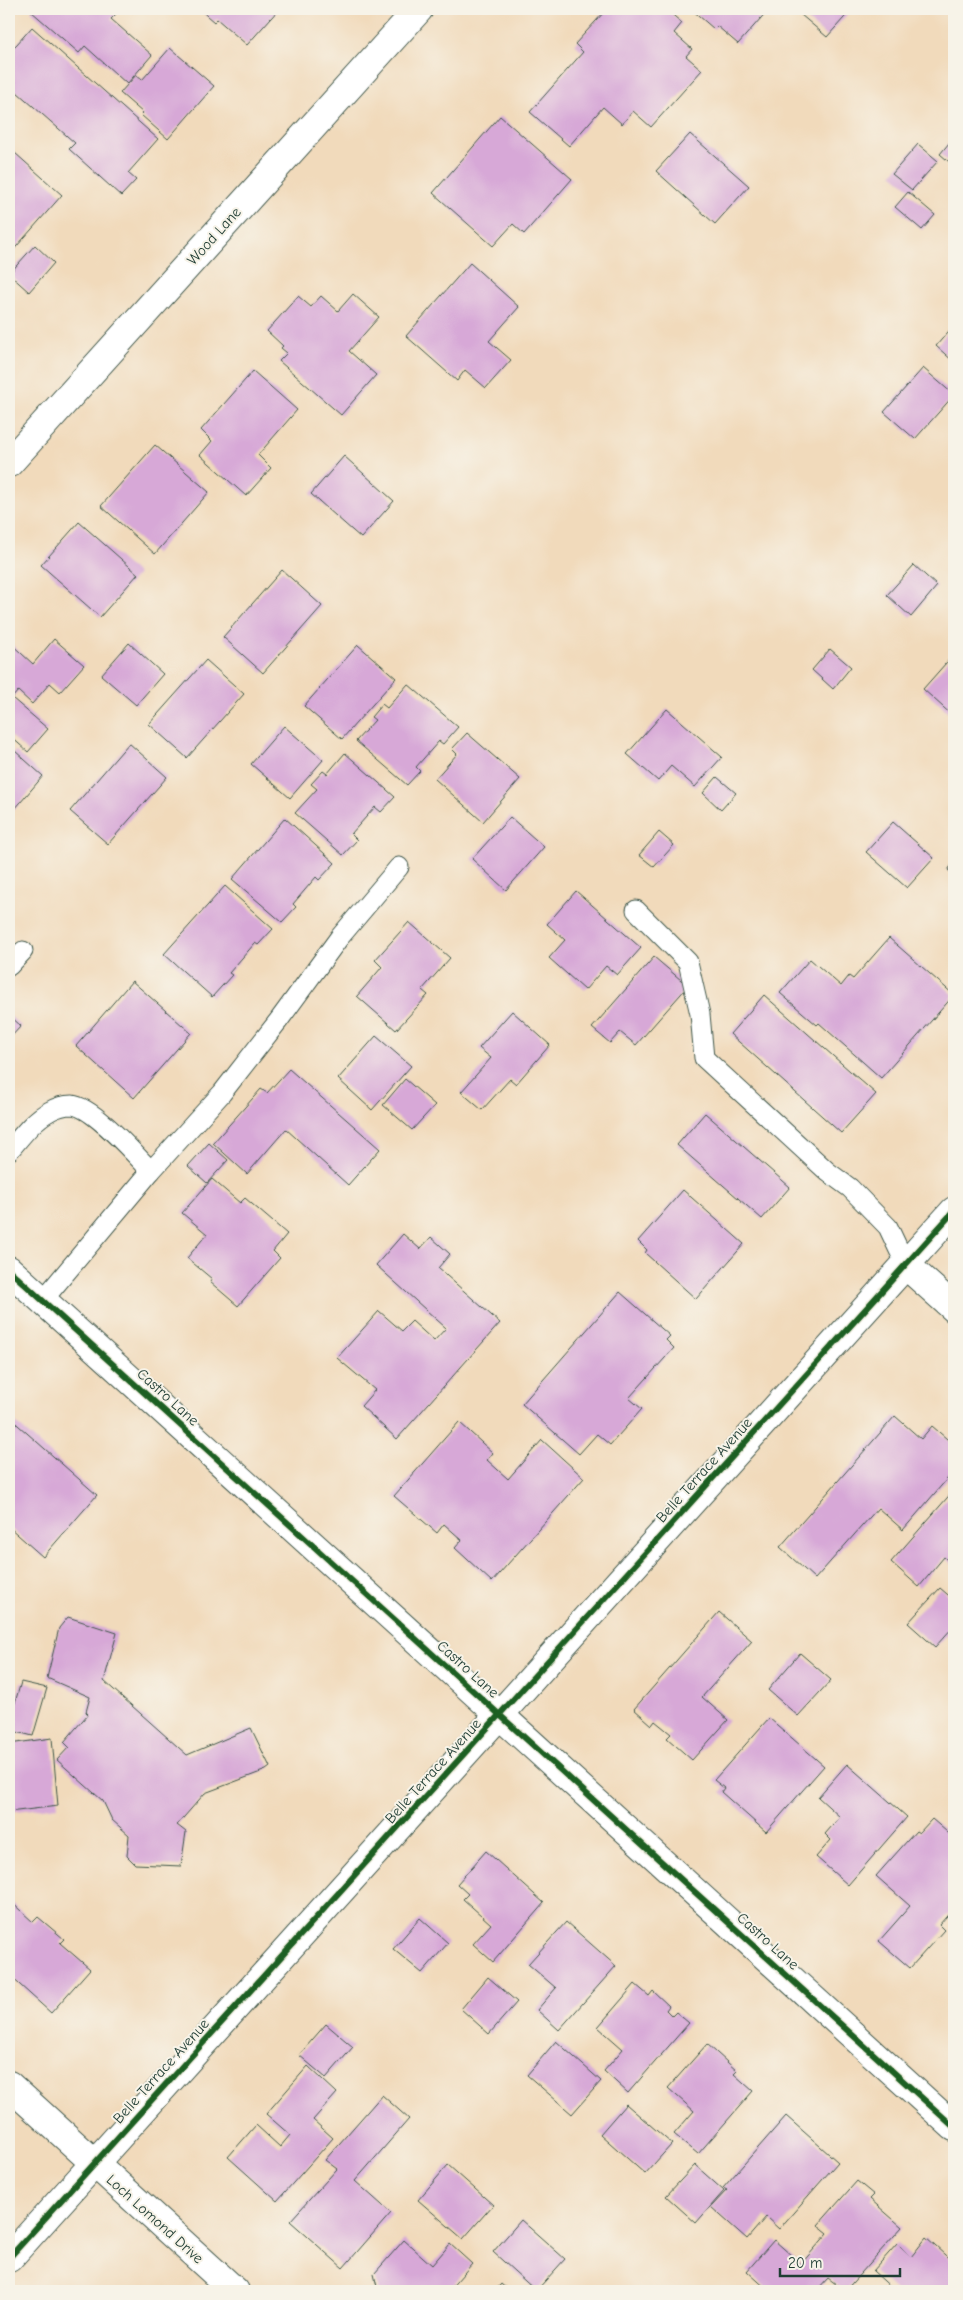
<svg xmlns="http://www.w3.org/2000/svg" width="963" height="2300" viewBox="0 0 963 2300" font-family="'Comic Neue',sans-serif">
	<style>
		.building { fill: #d7a8d7 }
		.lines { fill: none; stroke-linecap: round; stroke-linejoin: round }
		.service-casing { stroke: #3e5548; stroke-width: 21 }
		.minor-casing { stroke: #3e5548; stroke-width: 30 }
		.tertiary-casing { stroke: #3e5548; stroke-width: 30 }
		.service { stroke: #fff; stroke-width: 19 }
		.minor { stroke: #fff; stroke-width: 28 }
		.tertiary { stroke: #fff; stroke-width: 28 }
		.cycleway-casing { stroke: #f7f3e8; stroke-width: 9 }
		.cycleway { stroke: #1b5e20; stroke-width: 6 }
		.labels { text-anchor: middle; stroke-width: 4; stroke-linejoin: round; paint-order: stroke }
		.street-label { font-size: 15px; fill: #1f3d34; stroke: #f7f3e8 }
	</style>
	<rect width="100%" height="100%" fill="#f7f3e8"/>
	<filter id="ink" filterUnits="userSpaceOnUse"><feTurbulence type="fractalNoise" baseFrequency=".02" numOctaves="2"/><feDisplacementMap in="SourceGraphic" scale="10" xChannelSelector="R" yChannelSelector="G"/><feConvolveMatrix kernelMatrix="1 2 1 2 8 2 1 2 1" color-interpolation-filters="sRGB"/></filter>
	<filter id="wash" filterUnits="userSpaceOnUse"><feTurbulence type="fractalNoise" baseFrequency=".0096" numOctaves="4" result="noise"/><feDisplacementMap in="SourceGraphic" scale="20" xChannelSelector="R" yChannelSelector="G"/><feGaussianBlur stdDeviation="1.12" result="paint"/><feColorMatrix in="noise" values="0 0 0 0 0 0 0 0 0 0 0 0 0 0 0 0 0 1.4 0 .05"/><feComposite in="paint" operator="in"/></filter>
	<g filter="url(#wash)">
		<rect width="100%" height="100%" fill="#f1dabb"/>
		<g id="blocks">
			<g class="building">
				<path d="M33,9H121L111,19L152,55L127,84L85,46L79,53L31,11Z"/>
				<path d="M199,9H279L247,45L217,19L214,22Z"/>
				<path d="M615,9H666L682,23L674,33L692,49L686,56L702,70L651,127L633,111L622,124L603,107L569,146L530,112L583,52L575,44L606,10L611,14Z"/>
				<path d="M691,9H769L738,44L717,26L714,29Z"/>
				<path d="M794,9H852L827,37Z"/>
				<path d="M32,27L158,139L128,173L136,180L121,196L69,149L75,143L9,85V53Z"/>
				<path d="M170,48L214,86L168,139L141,115L143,113L120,93L136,75L142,80Z"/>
				<path d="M500,116L572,179L524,234L513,224L493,246L433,193Z"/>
				<path d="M690,134L749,186L715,224L656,171Z"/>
				<path d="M954,137V166L940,154Z"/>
				<path d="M918,144L938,161L912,190L892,174Z"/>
				<path d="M15,153L62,195L9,255V160Z"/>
				<path d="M908,192L935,215L922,230L895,207Z"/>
				<path d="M35,245L54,263L29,292L9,274Z"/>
				<path d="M470,263L519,307L489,341L511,360L486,388L465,370L457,381L406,336Z"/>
				<path d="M353,294L379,317L349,351L376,375L341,415L279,361L287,353L281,348L283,346L267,331L298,296L311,307L321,296L338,311Z"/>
				<path d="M954,325V362L936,346Z"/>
				<path d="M923,368L954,395L915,439L884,412Z"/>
				<path d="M253,371L297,410L258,455L271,468L246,496L200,455L212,441L201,430Z"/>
				<path d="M155,445L209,492L155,554L101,506Z"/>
				<path d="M344,456L394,501L361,538L311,494Z"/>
				<path d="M79,522L138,574L100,617L41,565Z"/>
				<path d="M914,565L937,586L911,617L887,595Z"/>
				<path d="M282,570L322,606L263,673L223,637Z"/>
				<path d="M54,639L84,665L60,692L50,683L32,704L18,691L12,698L48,729L28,752L9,735V642L33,664Z"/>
				<path d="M129,643L163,674L136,705L101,675Z"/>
				<path d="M358,645L396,678L342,739L304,706Z"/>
				<path d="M830,649L851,667L833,689L812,670Z"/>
				<path d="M954,654V717L923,689Z"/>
				<path d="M206,660L244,694L187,758L149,724Z"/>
				<path d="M408,684L458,727L443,744L439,741L416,767L420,771L407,785L356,741L375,720L371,717L382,704L387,708Z"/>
				<path d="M667,709L722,757L695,787L671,766L658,781L627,754Z"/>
				<path d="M284,726L323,760L290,798L251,764Z"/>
				<path d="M467,733L520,779L483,822L435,779L457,754L452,749Z"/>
				<path d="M129,743L167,777L108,844L70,811Z"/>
				<path d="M15,751L43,776L9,816V758Z"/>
				<path d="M345,753L395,797L381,812L375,807L351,834L357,840L343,855L295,813L317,789L311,784L323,771L327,774Z"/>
				<path d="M717,777L736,793L721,810L703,793Z"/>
				<path d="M510,817L544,847L506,890L472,859Z"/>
				<path d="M285,818L335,863L319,880L316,877L293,904L296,907L282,922L232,879Z"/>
				<path d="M893,822L934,858L907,888L866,852Z"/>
				<path d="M659,832L674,845L654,867L639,855Z"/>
				<path d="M954,862V876L948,870Z"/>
				<path d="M225,886L273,929L258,945L255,943L229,973L232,975L212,997L164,954Z"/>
				<path d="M576,891L641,948L617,975L606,966L585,990L549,958L565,940L547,924Z"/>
				<path d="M409,922L450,958L422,990L428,995L396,1030L357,996L382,967L375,960Z"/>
				<path d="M889,938L954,995L881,1078L819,1023L817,1025L780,993L810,959L841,986L849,976L853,979Z"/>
				<path d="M654,957L688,986L636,1045L620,1032L610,1043L592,1028Z"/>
				<path d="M132,981L191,1033L134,1098L76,1046Z"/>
				<path d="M764,995L876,1094L841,1133L730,1034Z"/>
				<path d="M512,1011L550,1045L516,1084L510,1079L482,1110L461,1092L491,1058L479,1048Z"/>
				<path d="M9,1015L21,1026L10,1038L9,1037Z"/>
				<path d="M376,1036L411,1066L372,1110L338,1079Z"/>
				<path d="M289,1069L380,1149L348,1185L286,1129L247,1174L213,1143L261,1089L267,1093Z"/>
				<path d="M405,1079L435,1105L412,1130L383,1105Z"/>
				<path d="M705,1113L790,1187L762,1219L677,1145Z"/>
				<path d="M209,1143L228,1160L207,1183L188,1166Z"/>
				<path d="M212,1179L240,1203L245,1198L287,1234L273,1251L280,1258L238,1306L210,1282L212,1279L187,1258L207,1234L182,1213Z"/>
				<path d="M683,1190L744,1244L696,1299L645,1253L647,1250L638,1241Z"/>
				<path d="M403,1234L420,1249L431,1237L450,1254L438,1268L500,1323L397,1439L361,1406L375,1390L337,1358L379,1311L402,1331L412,1321L434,1341L446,1328L376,1265Z"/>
				<path d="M620,1292L670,1336L666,1340L674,1348L629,1398L642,1409L610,1445L597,1434L579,1454L522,1404Z"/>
				<path d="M895,1416L921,1439L932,1426L954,1445V1471L903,1530L878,1508L815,1579L780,1547Z"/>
				<path d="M10,1418L97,1495L43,1557L9,1527Z"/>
				<path d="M459,1422L493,1453L487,1460L508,1479L542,1440L584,1478L492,1582L455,1548L462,1540L444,1524L437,1533L394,1496Z"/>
				<path d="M954,1490V1566L944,1557L919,1587L891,1562Z"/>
				<path d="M940,1588L954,1600V1626L935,1647L908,1623Z"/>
				<path d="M719,1612L752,1641L702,1697L728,1720L692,1760L667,1738L671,1734L655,1721L652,1725L634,1709Z"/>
				<path d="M68,1617L117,1633L104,1681L187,1755L251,1728L270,1767L266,1770L205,1793L177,1825L186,1832L181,1866L135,1864L127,1856L129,1835L112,1820L103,1801L57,1760L69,1747L64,1742L88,1714L86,1712L90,1697L47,1678L59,1628Z"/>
				<path d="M800,1653L831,1680L798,1716L768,1690Z"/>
				<path d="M21,1682L47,1688L33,1736L9,1730V1723Z"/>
				<path d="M769,1718L824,1766L766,1832L721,1792L724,1788L714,1780Z"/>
				<path d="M52,1738L58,1806L9,1812V1744Z"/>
				<path d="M847,1764L907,1817L848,1885L816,1857L831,1840L825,1834L840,1817L818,1797Z"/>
				<path d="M932,1819L954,1838V1908L939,1925L944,1930L910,1968L879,1941L910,1906L876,1876L916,1831L919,1833Z"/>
				<path d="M486,1851L544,1903L493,1962L473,1944L491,1924L463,1899L468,1894L457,1884Z"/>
				<path d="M9,1900L33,1922L38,1917L64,1939L60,1943L90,1969L51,2013L9,1975Z"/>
				<path d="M420,1918L448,1943L422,1973L393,1949Z"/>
				<path d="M566,1922L616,1966L559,2030L537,2010L556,1988L528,1964Z"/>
				<path d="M488,1977L517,2002L489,2034L461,2009Z"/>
				<path d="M635,1984L649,1996L653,1991L669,2006L666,2010L672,2016L676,2012L689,2023L628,2093L604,2071L623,2049L598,2027Z"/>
				<path d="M326,2024L353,2047L326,2078L299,2055Z"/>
				<path d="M556,2041L601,2081L572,2114L527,2075Z"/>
				<path d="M707,2044L737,2071L734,2074L753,2091L698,2154L674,2134L694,2111L668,2088Z"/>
				<path d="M308,2066L337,2093L313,2120L333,2138L277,2201L228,2157L256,2125L280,2147L290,2135L266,2114Z"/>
				<path d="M382,2095L409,2119L355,2181L391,2213L343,2268L290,2221L337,2169L325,2160Z"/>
				<path d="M626,2104L672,2144L645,2174L600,2134Z"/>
				<path d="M786,2116L838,2162L779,2229L766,2217L747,2239L711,2207L727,2190L723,2188Z"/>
				<path d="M448,2165L493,2205L463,2239L418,2200Z"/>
				<path d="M695,2165L724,2191L696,2223L666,2196Z"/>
				<path d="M857,2181L874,2195L870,2199L902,2227L845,2291L828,2278L816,2291H769L747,2271L774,2240L801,2264L828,2233L818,2225Z"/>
				<path d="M521,2220L565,2259L536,2291L493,2252Z"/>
				<path d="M926,2238L954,2263V2291H895L873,2271L897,2244L911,2257Z"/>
				<path d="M404,2240L432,2265L450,2244L472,2264L448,2291H378L374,2274Z"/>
				<path d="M501,2284L509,2291H495Z"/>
			</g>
		</g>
	</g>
	<g filter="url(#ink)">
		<use href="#blocks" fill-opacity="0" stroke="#3e5548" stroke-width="1"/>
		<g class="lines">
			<g class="service-casing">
				<g id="service">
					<path d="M636,910L688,962L700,1014L704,1058L828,1172L850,1188L888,1227L906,1265"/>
					<path d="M9,966L23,951"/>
					<path d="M9,1151C21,1137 33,1120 50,1111C57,1107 64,1105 72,1105C94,1107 135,1155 151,1171L43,1300"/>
					<path d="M151,1171L222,1093L279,1020L339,938L399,867"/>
				</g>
			</g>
			<g class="minor-casing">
				<g id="minor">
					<path d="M9,463L419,9"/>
					<path d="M906,1265L954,1308"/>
					<path d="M9,2085L235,2291"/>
				</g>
			</g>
			<g class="tertiary-casing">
				<g id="tertiary">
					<path d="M9,1270L954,2127"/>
					<path d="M9,2258L954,1211"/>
				</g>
			</g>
			<use href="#service" class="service"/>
			<use href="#minor" class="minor"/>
			<use href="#tertiary" class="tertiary"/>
			<g class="cycleway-casing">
				<g id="cycleway">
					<path d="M9,1270L954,2127"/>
					<path d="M9,2258L954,1211"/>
				</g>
			</g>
			<use href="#cycleway" class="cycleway"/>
		</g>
	</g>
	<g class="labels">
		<g class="street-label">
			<text transform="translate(214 236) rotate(-48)" y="5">Wood Lane</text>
			<text transform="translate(168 1397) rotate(42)" y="5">Castro Lane</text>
			<text transform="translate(704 1470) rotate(-48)" y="5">Belle Terrace Avenue</text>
			<text transform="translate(468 1669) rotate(42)" y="5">Castro Lane</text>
			<text transform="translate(433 1771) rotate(-48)" y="5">Belle Terrace Avenue</text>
			<text transform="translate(768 1941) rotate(42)" y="5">Castro Lane</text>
			<text transform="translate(161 2071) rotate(-48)" y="5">Belle Terrace Avenue</text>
			<text transform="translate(155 2219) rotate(42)" y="5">Loch Lomond Drive</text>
		</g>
	</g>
	<rect width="963" height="2300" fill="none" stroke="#f7f3e8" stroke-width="30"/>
	<path d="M780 2268v8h120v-8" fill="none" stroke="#1f3d34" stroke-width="2.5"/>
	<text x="788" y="2268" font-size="15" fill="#1f3d34" stroke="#f7f3e8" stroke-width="4" paint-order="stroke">20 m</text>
</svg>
